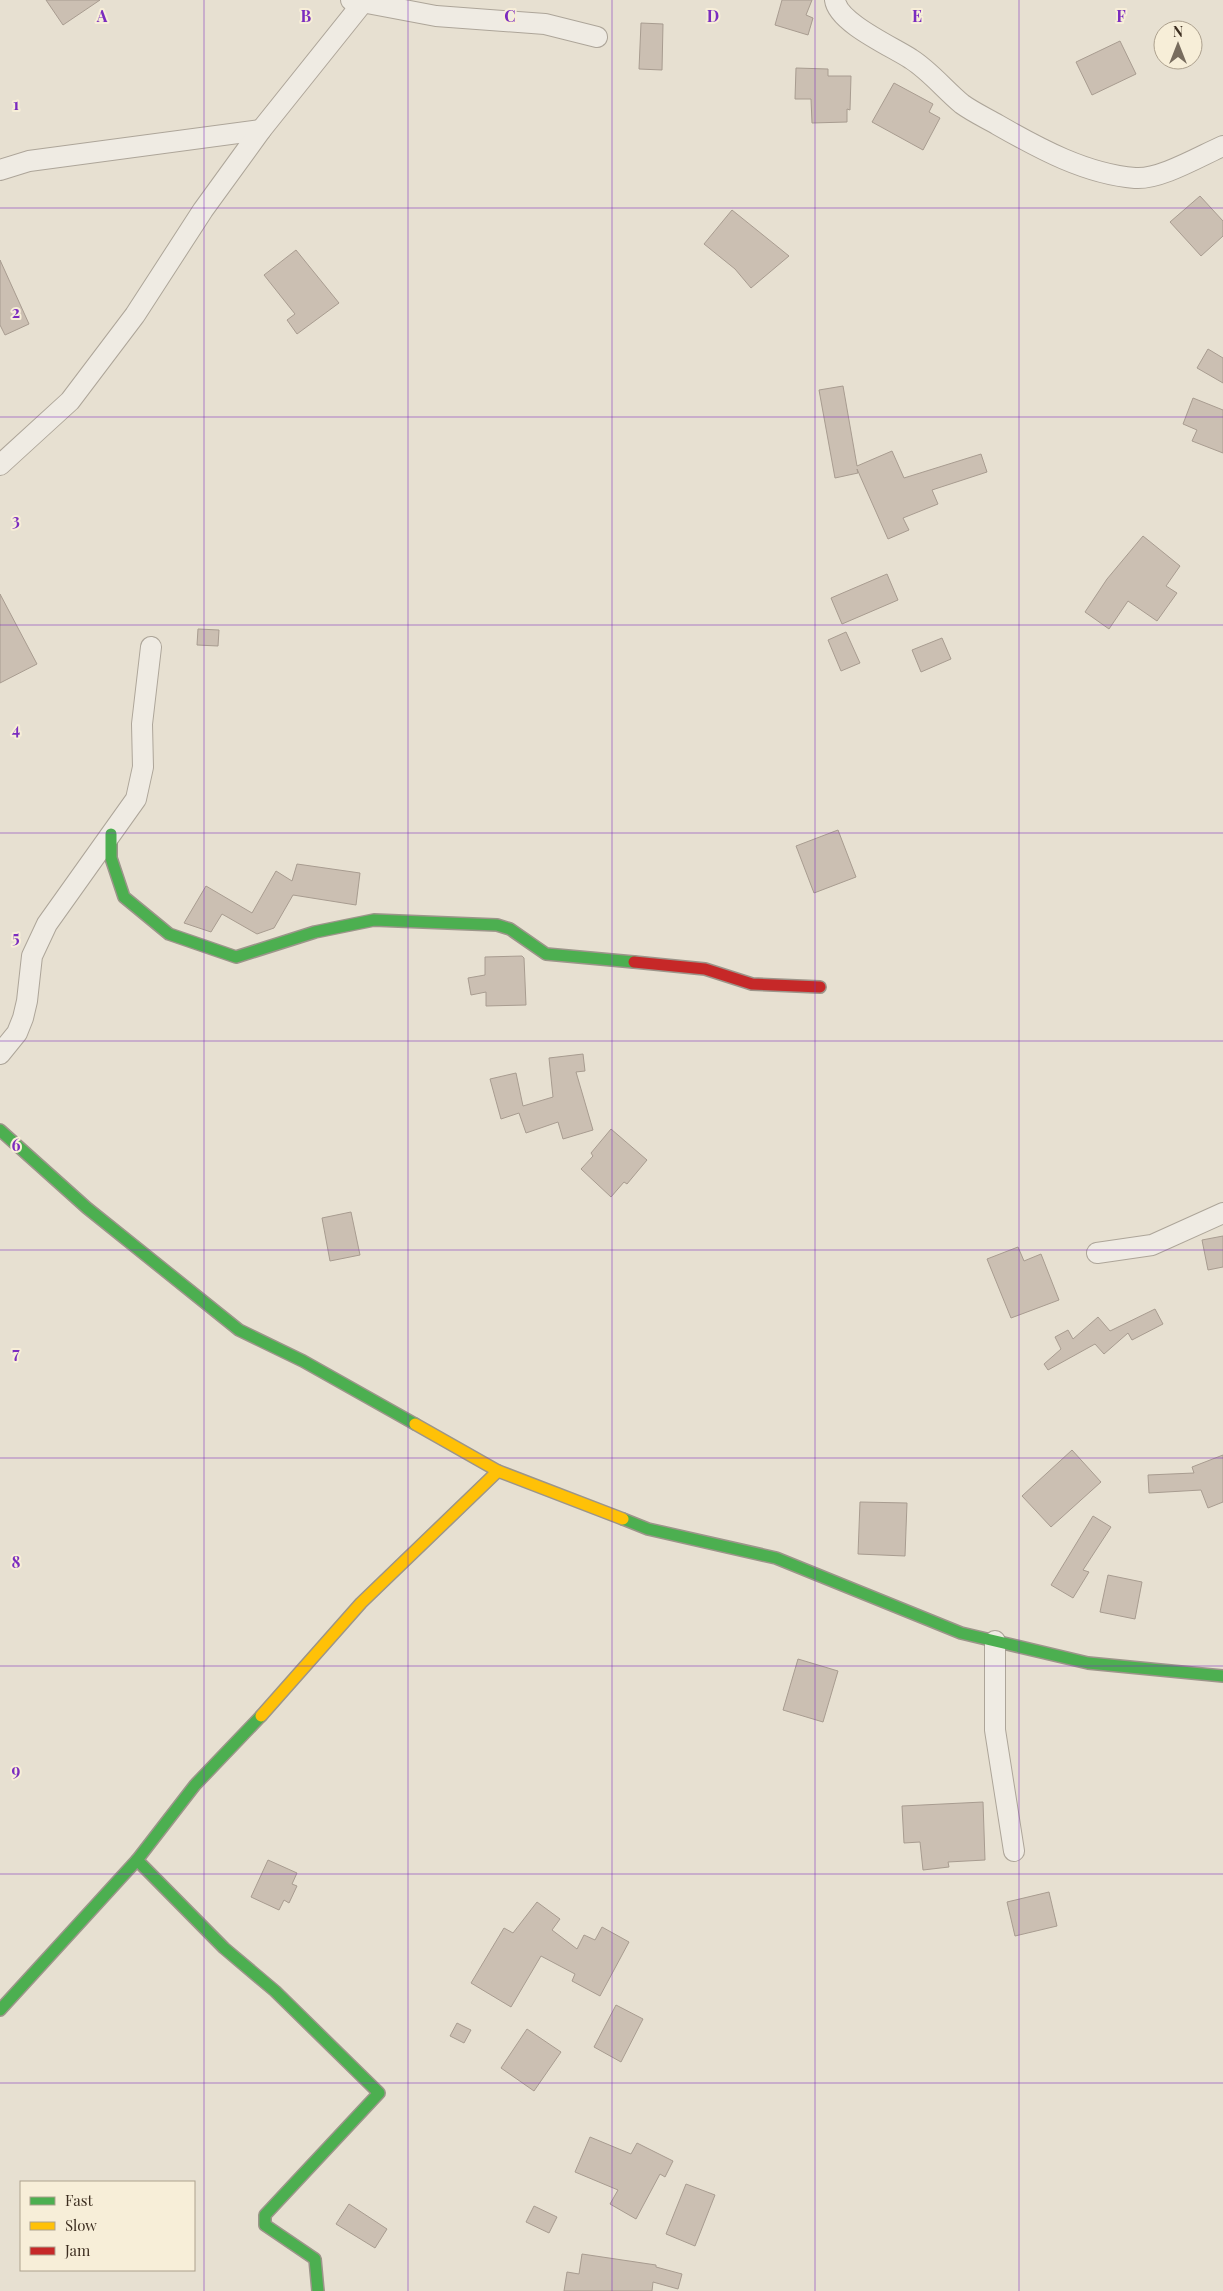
<svg xmlns="http://www.w3.org/2000/svg" width="1223" height="2291" viewBox="0 0 1223 2291" font-family="'Playfair Display',serif">
	<style>
		.building { fill: #cbbfb2; stroke: #a89c90 }
		.lines { fill: none; stroke-linecap: round; stroke-linejoin: round }
		.street-casing { stroke: #ada599; stroke-width: 22 }
		.fast-casing { stroke: #9c958a; stroke-width: 14 }
		.slow-casing { stroke: #9c958a; stroke-width: 14 }
		.jam-casing { stroke: #9c958a; stroke-width: 14 }
		.street { stroke: #efebe3; stroke-width: 20 }
		.fast { stroke: #4caf50; stroke-width: 11 }
		.slow { stroke: #ffc107; stroke-width: 11 }
		.jam { stroke: #c62828; stroke-width: 11 }
		.grid { fill: none; stroke: #7b2cbf; stroke-width: 1; stroke-opacity: 0.55 }
		.grid-label { font-size: 16px; text-anchor: middle; font-weight: bold; fill: #7b2cbf; stroke: #f7eed8; stroke-width: 4; stroke-linejoin: round; paint-order: stroke }
	</style>
	<rect width="100%" height="100%" fill="#e7e0d1"/>
	<g class="building">
		<path d="M46,0H100L63,25Z"/>
		<path d="M782,0H812L806,15L813,18L808,35L775,25Z"/>
		<path d="M641,23L663,24L662,70L639,69Z"/>
		<path d="M1120,41L1136,74L1092,95L1076,62Z"/>
		<path d="M796,68L828,69V76H851L850,110L847,109V122L812,123L811,99H795Z"/>
		<path d="M894,83L933,104L929,112L940,118L923,150L872,122Z"/>
		<path d="M1200,196L1223,221V236L1201,256L1170,222Z"/>
		<path d="M732,210L789,256L751,288L735,269L704,244Z"/>
		<path d="M296,250L339,303L297,334L287,320L295,314L264,275Z"/>
		<path d="M0,260L29,324L5,335L0,325Z"/>
		<path d="M1208,349L1223,358V383L1197,368Z"/>
		<path d="M843,386L857,466L892,451L904,478L981,454L987,472L932,490L938,504L903,518L909,530L888,539L857,469L858,473L835,478L819,390Z"/>
		<path d="M1193,398L1223,410V453L1192,441L1197,430L1183,424Z"/>
		<path d="M1143,536L1180,566L1166,586L1177,593L1157,621L1128,601L1109,629L1085,612L1107,579Z"/>
		<path d="M887,574L898,600L842,624L831,598Z"/>
		<path d="M0,594L37,664L0,683Z"/>
		<path d="M198,629L219,630L218,646L197,645Z"/>
		<path d="M846,632L860,663L841,671L828,640Z"/>
		<path d="M942,638L951,659L921,672L912,650Z"/>
		<path d="M838,830L856,877L814,893L796,846Z"/>
		<path d="M297,864L360,873L356,905L293,895L274,928L257,934L222,914L211,932L184,923L206,886L252,913L276,871L292,881Z"/>
		<path d="M522,956L524,958L526,1005L486,1006V992L471,995L468,978L485,975V957Z"/>
		<path d="M583,1054L585,1071L576,1072L593,1130L563,1139L558,1122L526,1133L519,1113L501,1119L490,1079L516,1073L523,1106L553,1097L549,1058Z"/>
		<path d="M611,1129L647,1160L627,1184L624,1182L611,1197L581,1169L593,1156L591,1153Z"/>
		<path d="M351,1212L360,1255L330,1261L322,1218Z"/>
		<path d="M1223,1236V1267L1208,1270L1202,1240Z"/>
		<path d="M1018,1247L1024,1261L1041,1254L1059,1300L1011,1318L987,1259Z"/>
		<path d="M1155,1309L1163,1324L1132,1340L1128,1333L1104,1354L1095,1344L1048,1370L1044,1364L1061,1349L1055,1337L1068,1330L1073,1339L1098,1317L1110,1331Z"/>
		<path d="M1072,1450L1101,1482L1051,1527L1022,1496Z"/>
		<path d="M1223,1455V1502L1208,1508L1201,1490L1149,1493L1148,1475L1194,1473L1192,1467Z"/>
		<path d="M860,1502L907,1503L905,1556L858,1554Z"/>
		<path d="M1093,1516L1111,1527L1083,1570L1089,1572L1073,1598L1051,1585Z"/>
		<path d="M1108,1575L1142,1582L1135,1619L1100,1612Z"/>
		<path d="M798,1659L838,1671L823,1722L783,1710Z"/>
		<path d="M983,1802L985,1860L948,1862L949,1867L923,1870L920,1842L904,1843L902,1806Z"/>
		<path d="M268,1860L297,1873L292,1884L297,1886L289,1903L284,1900L279,1910L251,1897Z"/>
		<path d="M1049,1892L1057,1926L1015,1936L1007,1902Z"/>
		<path d="M537,1902L560,1919L552,1930L577,1949L584,1935L595,1940L602,1927L629,1942L600,1996L572,1981L575,1974L541,1956L511,2007L471,1983L504,1928L513,1933Z"/>
		<path d="M616,2005L643,2019L621,2062L594,2047Z"/>
		<path d="M457,2023L471,2030L464,2043L450,2036Z"/>
		<path d="M527,2029L561,2052L534,2091L501,2068Z"/>
		<path d="M590,2137L631,2154L637,2143L673,2161L665,2177L660,2174L636,2219L610,2204L618,2190L575,2172Z"/>
		<path d="M686,2184L715,2195L695,2246L666,2234Z"/>
		<path d="M349,2204L387,2229L375,2248L336,2224Z"/>
		<path d="M534,2206L557,2217L549,2233L526,2222Z"/>
		<path d="M582,2254L656,2265V2267L682,2274L678,2289L653,2282L652,2291H564L567,2272L579,2274Z"/>
	</g>
	<g class="lines">
		<g class="street-casing">
			<g id="street">
				<path d="M351,0L436,16L545,24L597,37"/>
				<path d="M835,0C838,23 893,47 911,59C930,71 945,90 962,104C973,112 986,118 998,125C1040,149 1086,174 1135,178C1160,180 1200,156 1223,146"/>
				<path d="M0,170L29,161L261,130"/>
				<path d="M0,465L70,401L135,315L203,210L261,130L365,0"/>
				<path d="M0,1054L17,1033L23,1018L27,1001L32,956L47,924L136,799L143,767L142,724L151,647"/>
				<path d="M1097,1253L1152,1245L1223,1213"/>
				<path d="M995,1641V1730L1014,1851"/>
			</g>
		</g>
		<g class="fast-casing">
			<g id="fast">
				<path d="M111,834V858L124,897L169,934L236,957L315,932L374,920L497,925L510,929L546,954L634,962"/>
				<path d="M0,1130L87,1208L239,1330L303,1361L415,1424"/>
				<path d="M623,1519L648,1529L776,1558L961,1633L1088,1663L1223,1676"/>
				<path d="M137,1860L224,1948L275,1991L379,2093L265,2215V2225L315,2259L318,2291"/>
				<path d="M0,2010L137,1860L195,1785L261,1716"/>
			</g>
		</g>
		<g class="slow-casing">
			<g id="slow">
				<path d="M415,1424L498,1471L623,1519"/>
				<path d="M261,1716L361,1603L498,1471"/>
			</g>
		</g>
		<g class="jam-casing">
			<path id="jam" d="M634,962L705,969L752,984L820,987"/>
		</g>
		<use href="#street" class="street"/>
		<use href="#fast" class="fast"/>
		<use href="#slow" class="slow"/>
		<use href="#jam" class="jam"/>
	</g>
	<path class="grid" d="M204,0V2291M408,0V2291M612,0V2291M815,0V2291M1019,0V2291M0,208H1223M0,417H1223M0,625H1223M0,833H1223M0,1041H1223M0,1250H1223M0,1458H1223M0,1666H1223M0,1874H1223M0,2083H1223"/>
	<g class="grid-label">
		<text x="102" y="22">A</text>
		<text x="306" y="22">B</text>
		<text x="510" y="22">C</text>
		<text x="713" y="22">D</text>
		<text x="917" y="22">E</text>
		<text x="1121" y="22">F</text>
		<text x="16" y="110">1</text>
		<text x="16" y="318">2</text>
		<text x="16" y="526">3</text>
		<text x="16" y="735">4</text>
		<text x="16" y="943">5</text>
		<text x="16" y="1151">6</text>
		<text x="16" y="1359">7</text>
		<text x="16" y="1568">8</text>
		<text x="16" y="1776">9</text>
	</g>
	<rect x="20" y="2181" width="175" height="90" fill="#f7eed8" stroke="#ada18e"/>
	<rect x="30" y="2197" width="25" height="8" fill="#4caf50" stroke="#ada18e"/>
	<text x="65" y="2206" font-size="15" fill="#3d2e20">Fast</text>
	<rect x="30" y="2222" width="25" height="8" fill="#ffc107" stroke="#ada18e"/>
	<text x="65" y="2231" font-size="15" fill="#3d2e20">Slow</text>
	<rect x="30" y="2247" width="25" height="8" fill="#c62828" stroke="#ada18e"/>
	<text x="65" y="2256" font-size="15" fill="#3d2e20">Jam</text>
	<g transform="translate(1178 45)"><circle r="24" fill="#f7eed8" stroke="#ada18e"/>
	<path d="M0-4L9 19L0 12L-9 19Z" fill="#786c5e"/>
	<text y="-8" font-size="14" font-weight="bold" text-anchor="middle" fill="#3d2e20">N</text>
	</g>
</svg>
